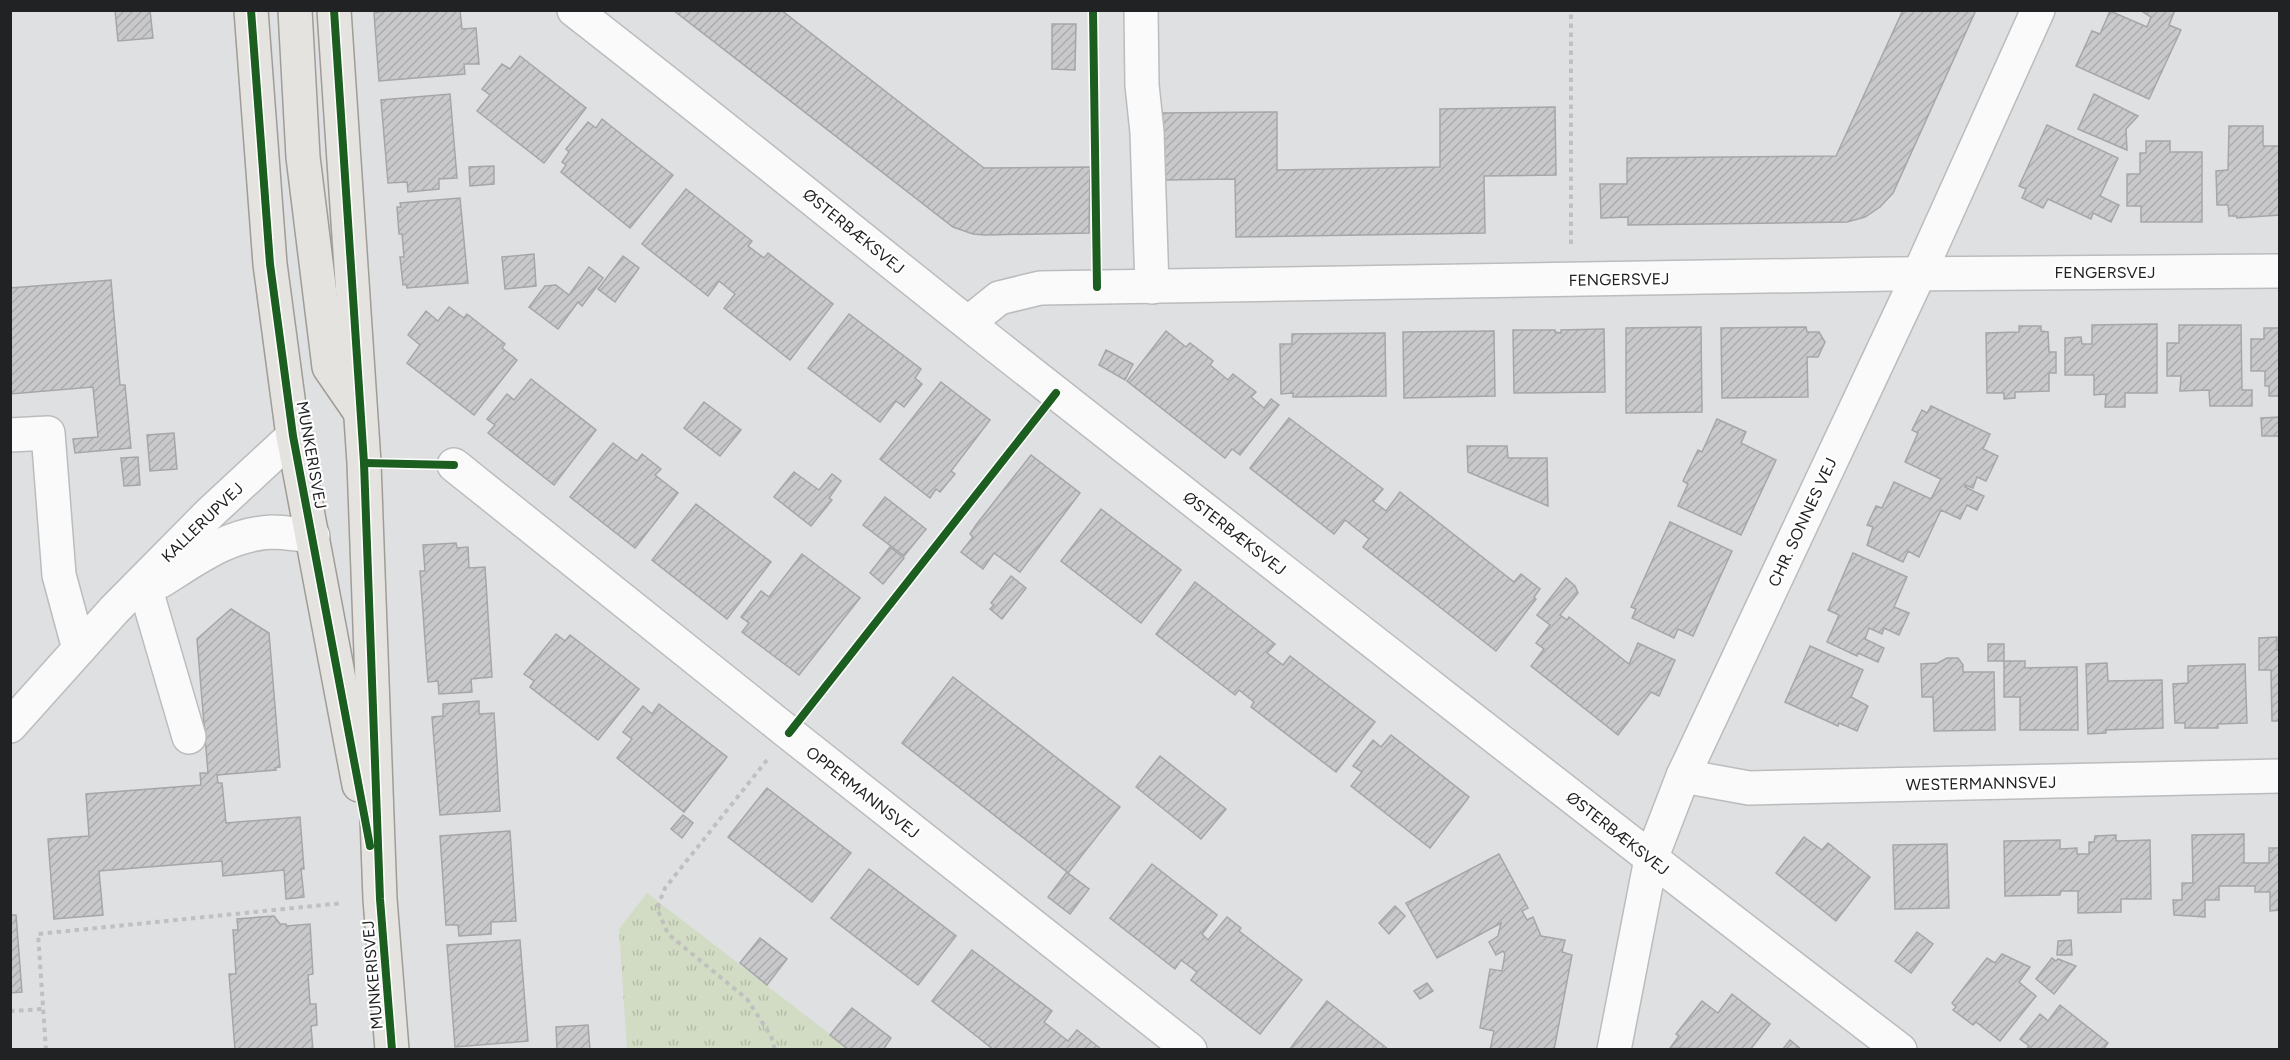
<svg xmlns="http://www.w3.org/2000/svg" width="2290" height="1060" viewBox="0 0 2290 1060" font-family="Figtree,sans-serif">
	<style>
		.park { fill: url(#park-tufts) }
		.building { fill: url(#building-hatch); stroke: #a5a6a8; stroke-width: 1.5 }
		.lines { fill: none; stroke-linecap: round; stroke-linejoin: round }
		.minor-casing { stroke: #bbbcbd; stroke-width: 36 }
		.major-casing { stroke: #a09c96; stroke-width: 36 }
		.path { stroke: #c0c0c0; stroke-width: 4; stroke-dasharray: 4.5 4.5; stroke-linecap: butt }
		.minor { stroke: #fafafb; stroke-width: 33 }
		.major { stroke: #e5e3df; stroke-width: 33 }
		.cycleway-casing { stroke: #fff; stroke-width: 11 }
		.cycleway { stroke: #1b5e20; stroke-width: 8 }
		.labels { text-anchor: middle; stroke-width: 4.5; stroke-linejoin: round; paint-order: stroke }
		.street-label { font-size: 16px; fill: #212223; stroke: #fff }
	</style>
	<defs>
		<pattern id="park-tufts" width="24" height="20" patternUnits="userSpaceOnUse" patternTransform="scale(1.5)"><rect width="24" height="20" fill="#d2dbc3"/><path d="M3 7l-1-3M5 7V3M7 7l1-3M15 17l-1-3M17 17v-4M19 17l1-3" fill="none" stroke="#b4bca7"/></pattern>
		<pattern id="building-hatch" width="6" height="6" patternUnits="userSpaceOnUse" patternTransform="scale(1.5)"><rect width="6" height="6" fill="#c9c9cb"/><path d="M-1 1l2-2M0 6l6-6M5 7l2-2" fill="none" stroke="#acacae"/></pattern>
	</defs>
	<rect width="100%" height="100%" fill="#dee0e2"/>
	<path class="park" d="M647,893L849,1049H627L619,929Z"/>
	<g class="building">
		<path d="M115,10H150L153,38L118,41Z"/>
		<path d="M389,10H460L462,29L476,28L479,64H464L465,74L379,81L374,13Z"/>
		<path d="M673,10H781L984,168L1090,167L1089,233L985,235L973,234L953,227Z"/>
		<path d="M1903,10H1976L1893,193L1880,207L1865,217L1847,222L1628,225V217L1601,218L1600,184H1627V158L1836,156Z"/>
		<path d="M2140,10H2175L2169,25L2181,30L2149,99L2076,66L2092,31L2100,34L2110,11L2147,27L2151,17Z"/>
		<path d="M1052,24H1076L1075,70L1052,69Z"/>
		<path d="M520,56L586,108L544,163L477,111L490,95L482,89L502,64L510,69Z"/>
		<path d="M450,94L457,178L439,179V189L408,192L407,182L388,183L381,100Z"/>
		<path d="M2094,94L2138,116L2126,129L2127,150L2078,129Z"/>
		<path d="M1555,107L1556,175L1484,176L1485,233L1236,237L1235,179L1163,180L1162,113L1277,112V170L1440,167V109Z"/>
		<path d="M602,119L673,175L630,228L561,172L566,165L562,162L569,152L566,149L588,122L596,128Z"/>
		<path d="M2047,125L2118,158L2100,196L2119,205L2111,222L2093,213L2091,219L2048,199L2043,208L2022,198L2026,189L2019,186Z"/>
		<path d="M2229,126H2263V146H2280V215L2237,218V216H2229L2228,205H2217L2216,171L2228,170Z"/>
		<path d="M2146,141H2170V152H2202V222H2141V206H2127V174H2140V153H2146Z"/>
		<path d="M494,166V184L470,186L469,167Z"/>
		<path d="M686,189L752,241L748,246L764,258L768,253L833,304L790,360L724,308L735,294L719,281L708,296L642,244Z"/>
		<path d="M460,198L468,283L407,288L406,284L403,285L400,257H404L402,234H399L397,207H401L400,203Z"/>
		<path d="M534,254L536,286L505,289L502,257Z"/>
		<path d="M623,256L639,268L615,302L598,289Z"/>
		<path d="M589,267L603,278L582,306L578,302L558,329L529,307L545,286L556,285L569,295Z"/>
		<path d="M111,280L120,385H125L131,448L75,453L73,439L98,437L93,387L10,394V288Z"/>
		<path d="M449,307L464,318L467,314L505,344L502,348L517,360L474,415L407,363L420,345L408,335L426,311L438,321Z"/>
		<path d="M849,314L921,369L915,378L922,384L904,407L896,401L880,422L808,368Z"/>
		<path d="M2157,324V393H2125V407H2105L2106,394L2094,395V375H2065V338L2081,337L2082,344H2092V325Z"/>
		<path d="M2179,325H2241L2242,390H2252V406H2210L2209,390L2180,391L2181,376H2167V343H2179Z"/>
		<path d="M2019,326H2041V331L2048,332L2049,352H2056V373H2049V391L2015,392V398L2004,399V393H1987L1986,333L2019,332Z"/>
		<path d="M1701,327L1702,412L1626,413V328Z"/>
		<path d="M1806,327L1807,332H1819L1825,342L1818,357H1807L1808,397L1722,398L1721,328Z"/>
		<path d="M2264,328H2280V396H2269V386H2265V371H2251V339H2264Z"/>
		<path d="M1604,329L1605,392L1514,393L1513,330H1555V332L1561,333V330Z"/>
		<path d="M1166,331L1186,347L1190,343L1213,361L1210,365L1228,380L1233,374L1256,392L1251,397L1264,408L1271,399L1279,405L1240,455L1232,449L1225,458L1127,381Z"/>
		<path d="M1494,331L1495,396L1404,398L1403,332Z"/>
		<path d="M1385,333L1386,396L1293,397V393L1281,394L1280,344H1292V334Z"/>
		<path d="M1106,350L1133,364L1125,380L1099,365Z"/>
		<path d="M531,379L596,430L554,485L488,433L495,425L487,419L507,394L514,400Z"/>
		<path d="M941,382L990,420L951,471L955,474L940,492L936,489L930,498L880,459Z"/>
		<path d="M704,402L741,430L720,456L684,428Z"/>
		<path d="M1931,406L1990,434L1983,449L1998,456L1986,481L1977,477L1973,488L1965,485V487L1984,496L1977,510L1967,505L1960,519L1941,510L1919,557L1908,551L1903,562L1867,545L1873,527L1867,525L1876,506L1882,508L1894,482L1931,499L1941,479L1905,462L1918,433L1912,430L1922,410L1927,413Z"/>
		<path d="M2280,417V436H2262L2261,418Z"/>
		<path d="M1289,418L1383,489L1373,501L1386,511L1400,492L1514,582L1521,574L1540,589L1534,597L1536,599L1496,651L1363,547L1369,539L1345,520L1334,534L1250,468Z"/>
		<path d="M1717,419L1746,432L1741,443L1776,460L1741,535L1678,506L1688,484L1683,481L1698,450L1702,452Z"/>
		<path d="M174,433L177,469L150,471L147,435Z"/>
		<path d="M613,443L637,461L642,454L661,469L655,475L678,493L635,548L570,497Z"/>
		<path d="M1467,446H1507L1508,458H1547L1548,506L1468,472Z"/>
		<path d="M1031,455L1080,493L1020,572L994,553L983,569L961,552L973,537L970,534L976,525Z"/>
		<path d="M138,457L140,485L124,486L121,458Z"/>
		<path d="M794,472L819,490L832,474L841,481L829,498L832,500L811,526L774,497Z"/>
		<path d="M885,497L926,529L904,556L863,525Z"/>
		<path d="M696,504L771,562L727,619L652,560Z"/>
		<path d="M1101,509L1181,570L1141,623L1061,561Z"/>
		<path d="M1670,522L1732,551L1693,636L1678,629L1674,638L1632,618L1636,609L1631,607Z"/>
		<path d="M456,543L457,548L468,547L469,568L485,567L492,677L471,679L472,692L439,694L438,681L428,682L420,571H425L423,545Z"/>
		<path d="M890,547L904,558L883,584L870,573Z"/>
		<path d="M1853,553L1907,577L1894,607L1909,613L1899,635L1884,628L1882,634L1869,628L1865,639L1884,648L1878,662L1858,653L1857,656L1827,642L1839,615L1828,610Z"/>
		<path d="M802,554L860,598L799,675L742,632L749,623L741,617L761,591L769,597Z"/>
		<path d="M1011,576L1026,588L1002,619L990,609L994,605L991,603Z"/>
		<path d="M1566,578L1575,586L1578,593L1560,615L1567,620L1569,617L1629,664L1638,643L1675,660L1659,696L1651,692L1618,735L1531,666L1544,649L1536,643L1550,625L1537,615Z"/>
		<path d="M1195,582L1275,644L1267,653L1283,665L1290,656L1375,722L1336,772L1251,707L1254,702L1239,690L1235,695L1156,634Z"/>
		<path d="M231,609L269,633L280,767L275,768L276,770L217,775L218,783H222L226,823L300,817L304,869H301L304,897L286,899L284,870L223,876L222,861L99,871L103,915L54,919L48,839L89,836L86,794L201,785L200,773H208L197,639Z"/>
		<path d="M556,634L565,641L570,635L639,689L598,740L530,687L534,681L524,674Z"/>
		<path d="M2277,637V650H2280V721H2272L2271,670H2259V638Z"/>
		<rect x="1988" y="644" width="16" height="17"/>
		<path d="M1810,646L1863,670L1851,697L1868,706L1857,731L1839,723L1838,726L1785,702Z"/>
		<path d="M1947,658H1958L1963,665V672H1994L1995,730L1934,731L1933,697H1922L1921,664L1938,663Z"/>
		<path d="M2004,661H2025V668L2077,667L2078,730H2020V697H2004Z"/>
		<path d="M2107,663L2108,681L2162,680L2163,728L2106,730V733L2088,734L2086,664Z"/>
		<path d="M2245,664L2247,723L2218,724V728H2185V723H2175L2173,684L2188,683V666Z"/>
		<path d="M953,677L1120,807L1068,873L1089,889L1070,914L1048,897L1067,872L902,743Z"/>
		<path d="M479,701V714L494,713L500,811L440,815L432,717L443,716V704Z"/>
		<path d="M659,704L727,757L684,812L617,758L632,739L623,732L643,706L652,714Z"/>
		<path d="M1391,735L1469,797L1430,848L1351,786L1362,772L1353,766L1373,740L1381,747Z"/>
		<path d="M1160,756L1226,809L1201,839L1136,787Z"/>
		<path d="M767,788L851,853L812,902L728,837Z"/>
		<path d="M683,815L693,823L682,838L671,829Z"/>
		<path d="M510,831L516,921L491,922V934L459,936L458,925H446L440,836Z"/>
		<path d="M2244,834V863H2269V848H2280V910L2270,911V892H2255V886H2219V900H2205V917L2174,915L2173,900H2182V883H2193L2192,835Z"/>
		<path d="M2116,835V841L2150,840L2151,899H2121V912L2078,913V891H2061L2060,895L2005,896L2004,841L2060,840V849L2077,848V854H2089V842H2094L2095,836Z"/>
		<path d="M1804,837L1822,850L1828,843L1870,877L1836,921L1776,873Z"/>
		<path d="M1947,844L1949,908L1895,909L1893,845Z"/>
		<path d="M1499,854L1528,908L1522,911L1527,920L1533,917L1541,936L1565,940L1562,952L1572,955L1554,1050H1490L1494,1031L1480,1028L1490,969L1502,971L1505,954L1503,951L1496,955L1489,942L1498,936L1501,923L1437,958L1406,903Z"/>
		<path d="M1152,864L1217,915L1202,934L1208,940L1227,917L1241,928L1239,931L1302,980L1260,1034L1191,980L1197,972L1181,960L1175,969L1110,918Z"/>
		<path d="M869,869L956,936L918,985L831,918Z"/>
		<path d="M1395,906L1405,916L1389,934L1379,923Z"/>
		<path d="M10,915H16L22,992L10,993Z"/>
		<path d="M274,916L280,924H286V926L310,924L313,974L308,975L310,1004H316L317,1025L311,1026L313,1050H235L229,974H236L233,930H238L237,919Z"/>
		<path d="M1917,932L1933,944L1911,973L1895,961Z"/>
		<path d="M760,938L787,959L767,985L740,963Z"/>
		<path d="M520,940L528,1041L455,1047L447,945Z"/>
		<path d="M2071,940L2072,955H2057L2058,941Z"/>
		<path d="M972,950L1052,1011L1044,1022L1068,1041L1077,1030L1102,1050H994L932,1001Z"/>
		<path d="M2002,954L2030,967L2019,982L2036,996L2000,1041L1976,1022L1973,1025L1953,1010L1956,1007L1952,1003L1987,958L1995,963Z"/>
		<path d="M2052,958L2056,961L2058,959L2076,966L2054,994L2036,979Z"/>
		<path d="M1427,983L1433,991L1420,999L1414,991Z"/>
		<path d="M1732,994L1770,1024L1750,1050L1670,1048L1679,1036L1676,1034L1702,1001L1718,1013Z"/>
		<path d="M1327,1001L1389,1050H1289Z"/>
		<path d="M2060,1005L2108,1043L2103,1050H2026L2029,1046L2020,1039L2040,1014L2048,1021Z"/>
		<path d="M852,1008L891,1038L883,1050H849L830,1035Z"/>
		<path d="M588,1025L590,1050H557L556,1027Z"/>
		<path d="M1790,1040L1802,1050H1782Z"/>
	</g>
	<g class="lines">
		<g class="minor-casing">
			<g id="minor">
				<path d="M574,10C713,118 848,228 985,337C1289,576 1593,815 1900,1050"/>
				<path d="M1141,10L1142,85L1147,132L1152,287"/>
				<path d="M968,323L999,298L1040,288L1893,274L2280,271"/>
				<path d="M10,435L48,433L59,575L79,649"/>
				<path d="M454,465L789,733L1190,1050"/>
				<path d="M159,582C195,560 228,534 272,532C285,532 300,535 313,536"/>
				<path d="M146,590L189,737"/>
				<path d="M10,726L114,610L211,512L293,436"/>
				<path d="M1683,776L1749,788L2280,776"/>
				<path d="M1614,1050L1651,859L1683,776L1919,274L2038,10"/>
			</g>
		</g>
		<g class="major-casing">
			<g id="major">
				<path d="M251,10L270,264L293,436L359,785"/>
				<path d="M295,10L303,157L329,367L360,412"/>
				<path d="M334,10L364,463L380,899L392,1050"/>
			</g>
		</g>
		<g class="path">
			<path d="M1571,244V10"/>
			<path d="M767,760L665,888L657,908L668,934L747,999L771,1036L775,1050"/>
			<path d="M10,1011L43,1009"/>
			<path d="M46,1050L38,934L343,903"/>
		</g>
		<use href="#minor" class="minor"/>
		<use href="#major" class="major"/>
		<g class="cycleway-casing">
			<g id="cycleway">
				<path d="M251,10L270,264L293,436L370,846"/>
				<path d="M334,10L364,463L380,899L392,1050"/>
				<path d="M1093,10L1097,287"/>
				<path d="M364,463L454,465"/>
				<path d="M789,733L1056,393"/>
			</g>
		</g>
		<use href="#cycleway" class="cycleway"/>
	</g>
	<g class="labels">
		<g class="street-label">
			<text transform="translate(854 231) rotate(39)" y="6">ØSTERBÆKSVEJ</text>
			<text x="2105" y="278">FENGERSVEJ</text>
			<text transform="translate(1619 279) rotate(-1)" y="6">FENGERSVEJ</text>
			<text transform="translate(312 455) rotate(80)" y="6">MUNKERISVEJ</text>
			<text transform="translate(202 522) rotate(-44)" y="6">KALLERUPVEJ</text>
			<text transform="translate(1802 522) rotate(-65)" y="6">CHR. SONNES VEJ</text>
			<text transform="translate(1235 533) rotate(38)" y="6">ØSTERBÆKSVEJ</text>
			<text transform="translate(1981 783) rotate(-1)" y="6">WESTERMANNSVEJ</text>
			<text transform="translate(863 792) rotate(38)" y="6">OPPERMANNSVEJ</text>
			<text transform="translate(1618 833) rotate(38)" y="6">ØSTERBÆKSVEJ</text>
			<text transform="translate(372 975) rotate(-95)" y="6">MUNKERISVEJ</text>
		</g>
	</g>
	<rect width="2290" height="1060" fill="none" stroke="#212223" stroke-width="24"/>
</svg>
